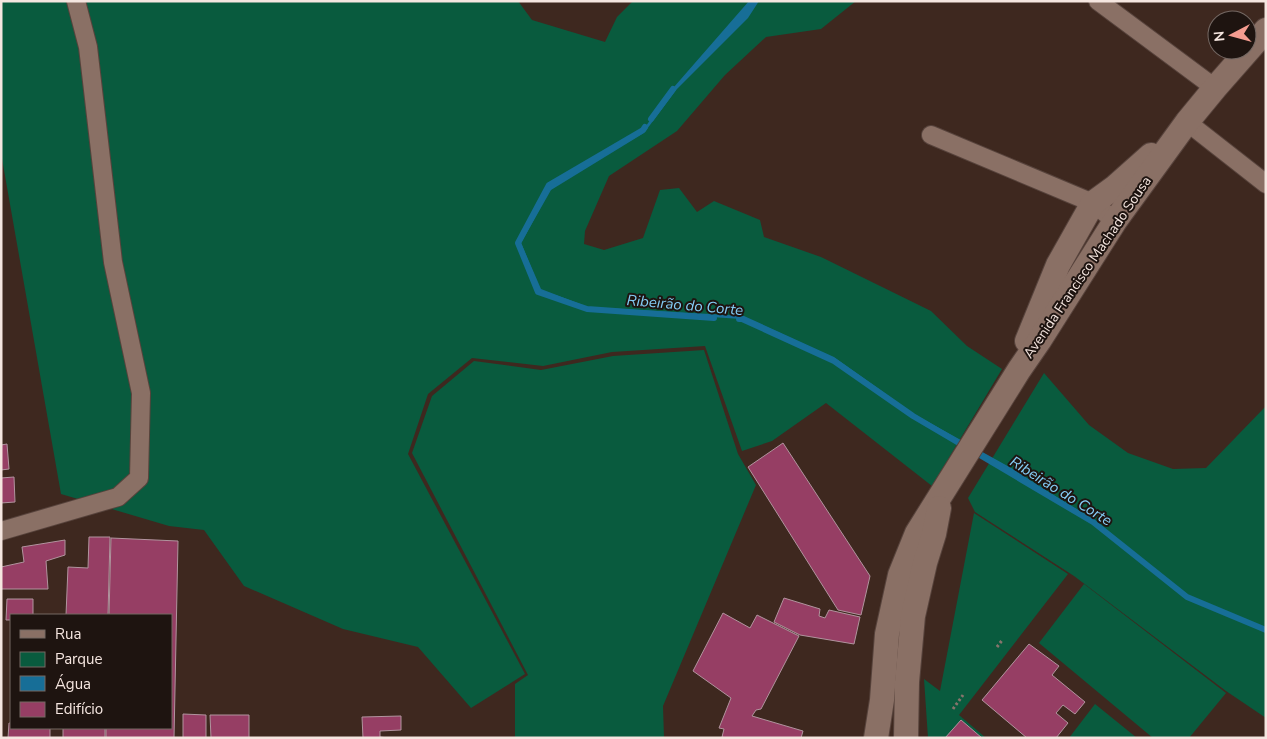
<svg xmlns="http://www.w3.org/2000/svg" width="1267" height="739" viewBox="0 0 1267 739" font-family="'Nunito Sans',sans-serif">
	<style>
		.green { fill: #095b3e }
		.water { fill: #176e97 }
		.lines { fill: none; stroke-linecap: round; stroke-linejoin: round }
		.stream { stroke: #176e97; stroke-width: 6 }
		.building { fill: #963e64; stroke: #b1949e }
		.minor-casing { stroke: #57433c; stroke-width: 20 }
		.secondary-casing { stroke: #57433c; stroke-width: 26 }
		.path { stroke: #87746c; stroke-width: 3; stroke-dasharray: 2.5 2.5; stroke-linecap: butt }
		.minor { stroke: #8a7065; stroke-width: 18 }
		.secondary { stroke: #8a7065; stroke-width: 24 }
		.labels { text-anchor: middle; stroke-width: 4; stroke-linejoin: round; paint-order: stroke }
		.street-label { font-size: 14px; fill: #f5e6e0; stroke: #1e1410 }
		.water-label { font-size: 15px; font-style: italic; fill: #85cdf6; stroke: #1e1410 }
	</style>
	<rect width="100%" height="100%" fill="#3e281f"/>
	<g class="green">
		<path d="M1,1H518L532,20L605,42L617,17L633,1H856L821,29L766,37L725,75L677,131L609,176L585,231L584,244L604,250L643,238L660,190L679,188L697,212L714,201L760,220L764,237L821,257L931,311L967,346L1002,369L932,486L826,403L772,441L742,451L705,346L612,352L543,366L472,358L428,394L408,454L525,674L471,708L418,647L343,629L244,586L204,530L169,526L61,494L1,153Z"/>
		<path d="M704,350L738,454L756,485L663,706L664,738H515V684L528,675L412,453L432,396L474,361L541,370L613,356Z"/>
		<path d="M1044,373L1089,425L1128,453L1173,469L1206,468L1266,406V718L1226,691L1074,576L975,512L968,498Z"/>
		<path d="M974,513L1068,574L959,715L986,738H928L924,679L940,691Z"/>
		<path d="M1084,584L1226,693L1189,738H1153L1039,643Z"/>
		<path d="M1095,704L1137,738H1069Z"/>
	</g>
	<path class="water" d="M749,1H759L748,18L677,89L644,133L551,190L521,243L541,289L588,307L744,316L834,357L914,414L1013,469L1093,520L1188,596L1266,628V630L1187,597L1093,522L913,416L834,361L742,319L587,309L538,292L518,243L549,185L643,130L674,87Z"/>
	<g class="lines">
		<g class="stream">
			<path d="M651,119L673,89"/>
			<path d="M645,127L643,130L549,185L518,243L538,292L587,309L714,318"/>
			<path d="M739,319H742L834,361L913,416L964,446"/>
			<path d="M973,451L1093,522L1187,597L1266,630"/>
		</g>
	</g>
	<g class="building">
		<path d="M783,443L870,576L861,615L838,610L748,467Z"/>
		<path d="M7,444L9,469L1,470V445Z"/>
		<path d="M14,477L15,502L1,503V478Z"/>
		<path d="M89,537H110L108,615H66L68,567L88,568Z"/>
		<path d="M111,538L178,541L174,738H106V728H171V615H109Z"/>
		<path d="M65,540V555L46,561L48,589H1V567L24,562L22,547Z"/>
		<path d="M784,598L820,609L819,616L825,618L829,610L860,617L854,644L800,635L774,622Z"/>
		<path d="M7,599H33V615H11V620H6Z"/>
		<path d="M723,613L750,628L757,615L799,636L761,709L756,710L752,716L803,731L801,738H726L722,737L724,729L719,728L731,698L693,671Z"/>
		<path d="M1029,644L1059,666L1052,675L1085,702L1075,714L1063,705L1056,713L1068,723L1056,738H1027L982,700Z"/>
		<path d="M183,714L206,715V738H183Z"/>
		<path d="M210,715H249V738H211Z"/>
		<path d="M401,716V730L380,731V737L388,738H363L362,717Z"/>
		<path d="M961,720L982,738H945Z"/>
		<path d="M9,723H11V728H50V738H8Z"/>
		<rect x="63" y="728" width="42" height="10"/>
	</g>
	<g class="lines">
		<g class="minor-casing">
			<g id="minor">
				<path d="M1098,1L1215,88"/>
				<path d="M1187,122L1266,184"/>
				<path d="M931,135L1093,203L1115,221"/>
				<path d="M1,531L118,497L139,478L141,393L113,262L88,47L76,1"/>
			</g>
		</g>
		<g class="secondary-casing">
			<g id="secondary">
				<path d="M1027,341L1058,265L1093,203L1115,187L1151,155"/>
				<path d="M876,738L882,700L887,634L900,575L917,533L1019,370L1039,341L1115,221L1187,122L1215,88L1266,30"/>
				<path d="M906,738L907,682L913,616L925,563L934,534L939,508"/>
			</g>
		</g>
		<g class="path">
			<path d="M997,647L1003,639"/>
			<path d="M953,709L963,695"/>
		</g>
		<use href="#minor" class="minor"/>
		<use href="#secondary" class="secondary"/>
	</g>
	<g class="labels">
		<g class="street-label">
			<text transform="translate(1087 267) rotate(-56)" y="5">Avenida Francisco Machado Sousa</text>
		</g>
		<g class="water-label">
			<text transform="translate(685 305) rotate(5)" y="5">Ribeirão do Corte</text>
			<text transform="translate(1061 491) rotate(32)" y="5">Ribeirão do Corte</text>
		</g>
	</g>
	<rect width="1267" height="739" fill="none" stroke="#f5e6e0" stroke-width="5"/>
	<rect x="10" y="614" width="162" height="115" fill="#1e1410" stroke="#746863"/>
	<rect x="20" y="630" width="25" height="8" fill="#8a7065" stroke="#746863"/>
	<text x="55" y="639" font-size="15" fill="#f5e6e0">Rua</text>
	<rect x="20" y="652" width="25" height="15" fill="#095b3e" stroke="#746863"/>
	<text x="55" y="664" font-size="15" fill="#f5e6e0">Parque</text>
	<rect x="20" y="676" width="25" height="15" fill="#176e97" stroke="#746863"/>
	<text x="55" y="689" font-size="15" fill="#f5e6e0">Água</text>
	<rect x="20" y="702" width="25" height="15" fill="#963e64" stroke="#746863"/>
	<text x="55" y="714" font-size="15" fill="#f5e6e0">Edifício</text>
	<g transform="translate(1232 35) rotate(264)"><circle r="24" fill="#1e1410" stroke="#746863"/>
	<path d="M0-4L9 19L0 12L-9 19Z" fill="#f59c90"/>
	<text y="-8" font-size="14" font-weight="bold" text-anchor="middle" fill="#f5e6e0">N</text>
	</g>
</svg>
